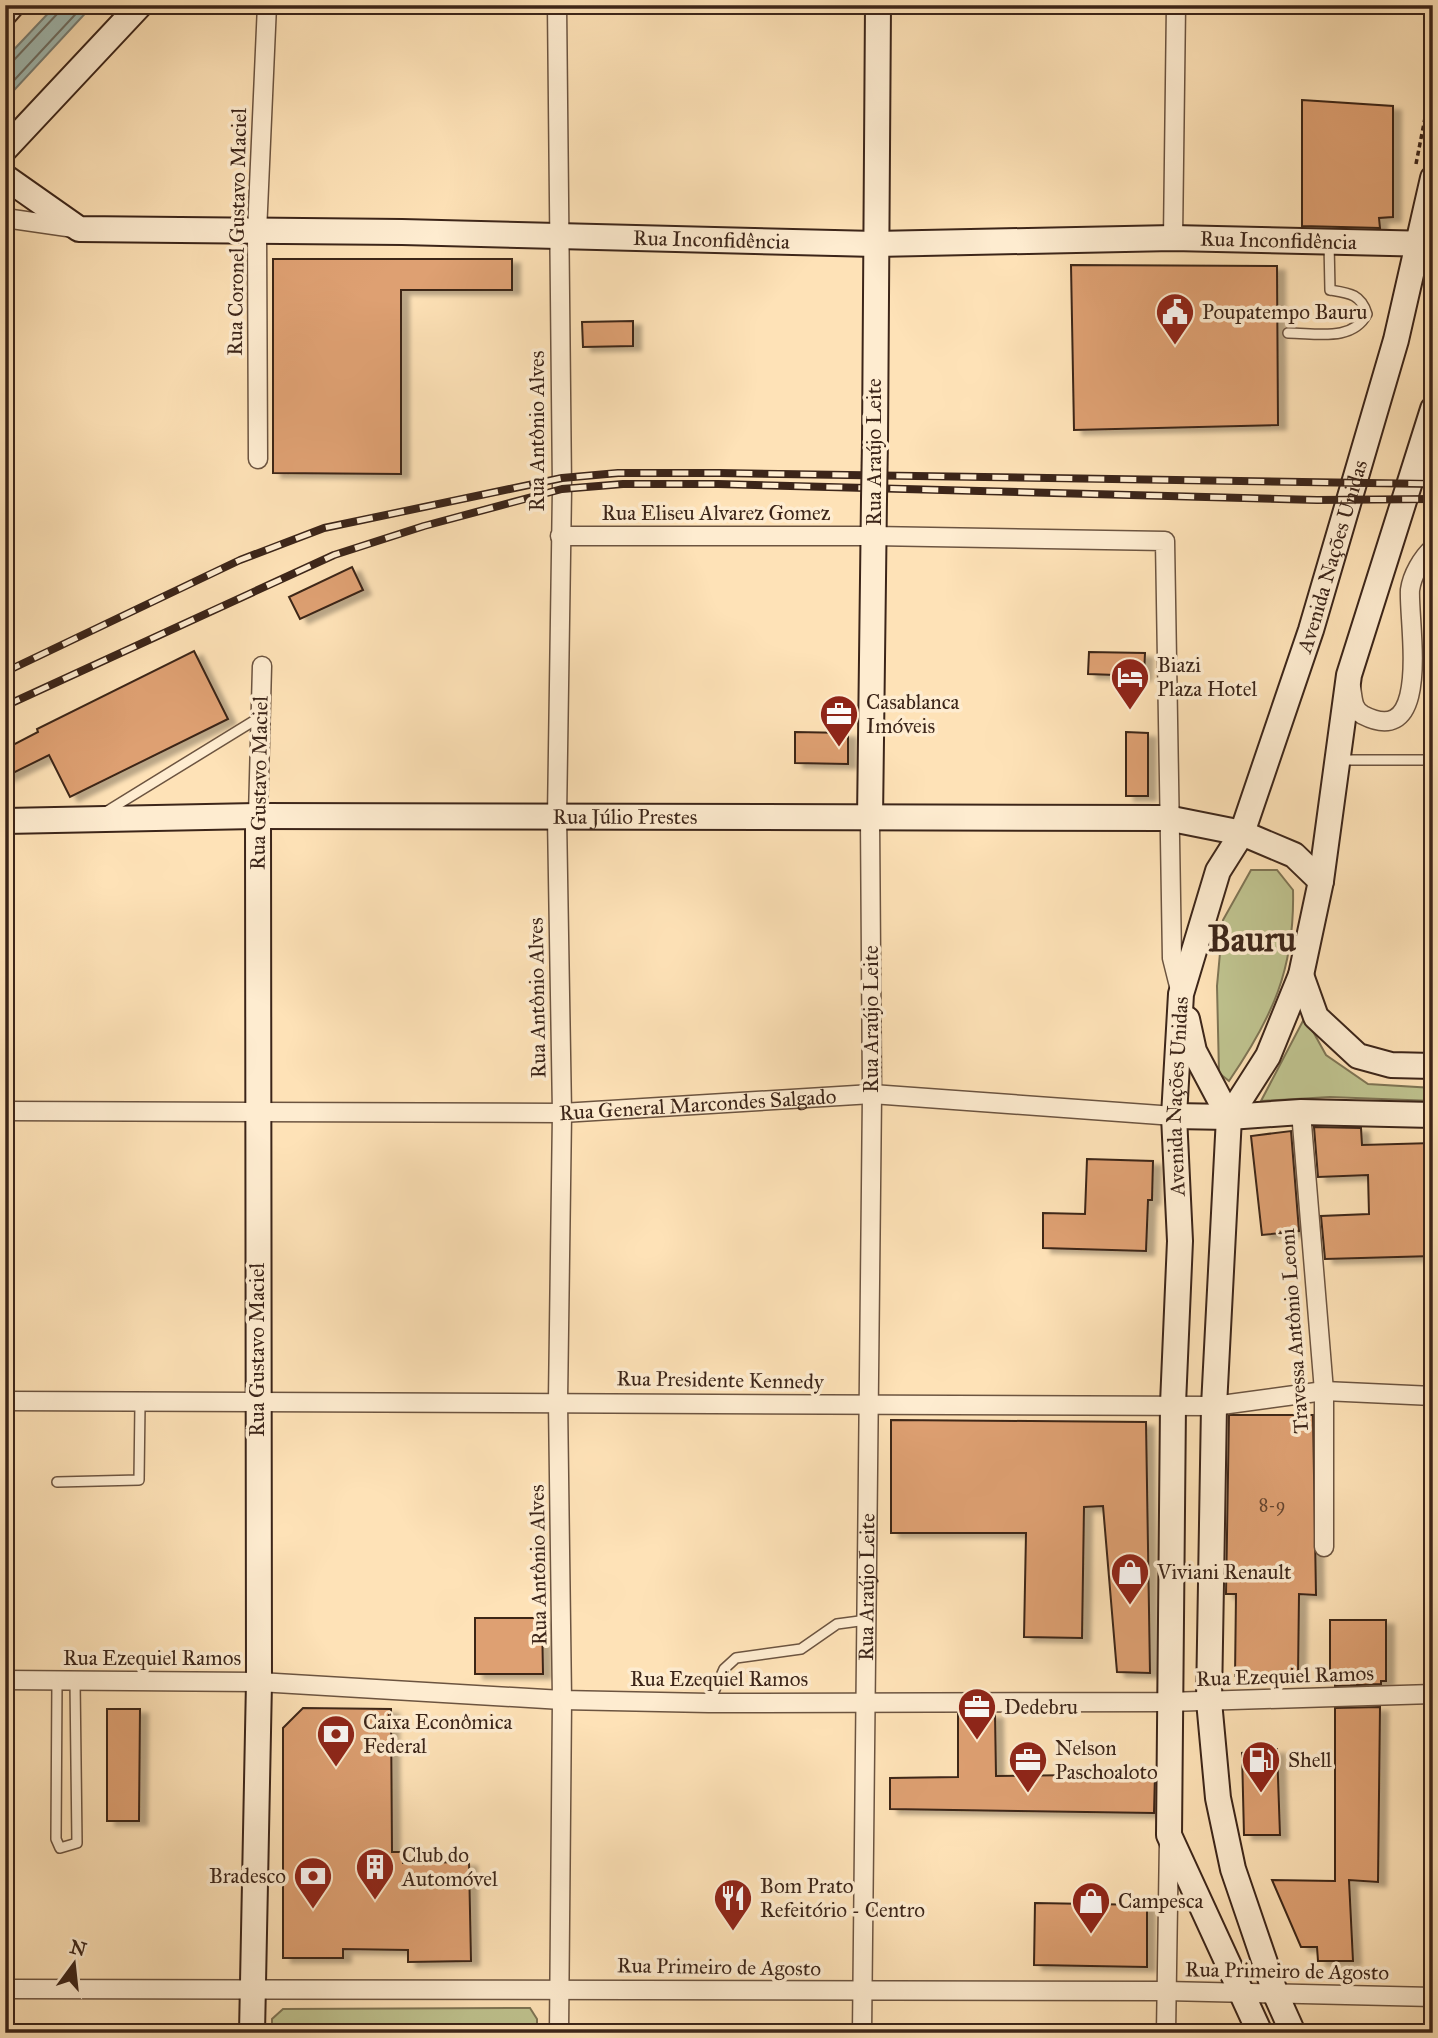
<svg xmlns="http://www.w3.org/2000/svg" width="1438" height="2038" viewBox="0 0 1438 2038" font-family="'IM FELL Great Primer',serif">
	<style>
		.green { fill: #bfc38f; stroke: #7e7454; stroke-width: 2 }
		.water { fill: #a1bcb5; stroke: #798077; stroke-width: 2 }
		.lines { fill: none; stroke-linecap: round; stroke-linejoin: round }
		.shore { stroke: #6e7067; stroke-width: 2 }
		.building { fill: #dea072; stroke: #3c2519; stroke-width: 2; filter: url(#shadow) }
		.lane-casing { stroke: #6c5440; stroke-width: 12 }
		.street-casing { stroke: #6c5440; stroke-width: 21 }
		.secondary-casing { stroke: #3c2519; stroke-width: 28 }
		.path { stroke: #3c2519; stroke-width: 3.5; stroke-dasharray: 5 3.5; stroke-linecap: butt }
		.lane { stroke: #feecd0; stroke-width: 9 }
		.street { stroke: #feecd0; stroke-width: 18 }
		.secondary { stroke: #feecd0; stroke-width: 24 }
		.rail-casing { stroke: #3c2519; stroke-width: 8 }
		.rail { stroke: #feecd0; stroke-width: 5; stroke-dasharray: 16; stroke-linecap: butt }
		.secondary-bridge-casing { stroke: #3c2519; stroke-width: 28; stroke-linecap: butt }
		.secondary-bridge { stroke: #feecd0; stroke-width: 24 }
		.labels { text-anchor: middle; stroke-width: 7; stroke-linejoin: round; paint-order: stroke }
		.number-label { font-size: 18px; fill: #64442f }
		.street-label { font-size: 21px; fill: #3c2519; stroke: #feecd0 }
		.poi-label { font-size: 21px; fill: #3c2519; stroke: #feecd0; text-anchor: start }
		.town-label { font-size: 35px; font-weight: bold; fill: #3c2519; stroke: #feecd0 }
	</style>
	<defs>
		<filter id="shadow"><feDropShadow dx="8" dy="4.5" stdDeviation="2" flood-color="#0004"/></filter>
	</defs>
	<rect width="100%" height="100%" fill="#fee2b7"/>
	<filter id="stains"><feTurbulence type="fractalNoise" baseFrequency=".00286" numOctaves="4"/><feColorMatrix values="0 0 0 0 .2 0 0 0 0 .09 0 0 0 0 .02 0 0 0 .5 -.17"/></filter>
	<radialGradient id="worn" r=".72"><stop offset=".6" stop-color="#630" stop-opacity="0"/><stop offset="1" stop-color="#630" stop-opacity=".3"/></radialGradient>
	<g class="green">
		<path d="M1251,870H1277L1293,890C1295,969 1272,1018 1229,1081L1219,1073L1217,986L1223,920Z"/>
		<path d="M1305,1017L1326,1055L1368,1084L1433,1088V1101L1330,1097L1261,1101Z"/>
		<path d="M530,2008L537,2019V2033H272V2019L283,2009Z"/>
	</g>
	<path class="water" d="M56,5H93L5,100V59Z"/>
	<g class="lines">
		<g class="shore">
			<path d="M5,63L13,61L58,13L60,5"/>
			<path d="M5,90L84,5"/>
		</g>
	</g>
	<g class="building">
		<path d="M1302,100L1393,106V217L1379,218L1380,228L1302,226Z"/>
		<path d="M273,259H512V290H401V474L273,473Z"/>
		<path d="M1071,265L1277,266L1278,425L1074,430Z"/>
		<path d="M633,321V346L583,347L582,322Z"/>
		<path d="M352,567L363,590L300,619L289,597Z"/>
		<path d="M194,651L228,719L70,797L49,755L5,777V749L38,732L37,729Z"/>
		<path d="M1089,652L1145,653L1144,676L1088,674Z"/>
		<path d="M795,732L848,733V764L795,763Z"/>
		<path d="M1126,732L1148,733V796H1126Z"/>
		<path d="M1314,1127L1361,1128L1362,1145L1433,1143V1256L1325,1259L1321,1216L1369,1214L1368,1175L1318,1177Z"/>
		<path d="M1291,1131L1299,1231L1262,1235L1251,1136Z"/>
		<path d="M1087,1159L1153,1161L1152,1200H1148L1146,1251L1043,1248V1213L1085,1214Z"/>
		<path d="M1229,1415H1313L1316,1595L1299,1594L1298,1677L1235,1676L1236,1594H1226Z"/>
		<path d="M891,1420L1146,1422L1150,1673L1117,1672L1103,1506L1084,1507L1082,1638L1024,1637L1026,1533H891Z"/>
		<path d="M475,1618H542L543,1674H475Z"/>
		<path d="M1330,1620H1386V1681H1381V1684L1335,1686V1680H1330Z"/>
		<path d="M1380,1707L1378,1882L1349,1880L1353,1961H1318L1317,1947H1301L1272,1880L1335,1881V1708Z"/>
		<path d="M303,1708L391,1709L392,1852H403V1863L469,1862L471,1961L408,1962V1950L343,1949V1958H283V1728Z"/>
		<path d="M107,1709H140L139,1821H107Z"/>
		<path d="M958,1714H995L996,1776L1155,1774L1154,1813L890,1809V1778L958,1777Z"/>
		<path d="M1277,1749L1280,1835H1244L1242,1753Z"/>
		<path d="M1035,1903L1147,1905V1967L1034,1965Z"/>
	</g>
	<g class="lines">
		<g class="lane-casing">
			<g id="lane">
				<path d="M1288,333C1317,333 1352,342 1367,314C1361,294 1349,293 1330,290L1329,243"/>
				<path d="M1341,760H1433"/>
				<path d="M104,813L260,717"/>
				<path d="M1433,920L1429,980H1433"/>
				<path d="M57,1482L139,1480L140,1404"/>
				<path d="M57,1681L56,1839L60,1848L77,1843L75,1681"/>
				<path d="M709,1703L724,1669L736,1658L801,1649L837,1624L867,1620"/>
			</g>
		</g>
		<g class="street-casing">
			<g id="street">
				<path d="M557,5L562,489L557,817L562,1113L558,1401L562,1700L559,2033"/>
				<path d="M5,218L74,228"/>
				<path d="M1173,238L1176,5"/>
				<path d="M258,459L257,232L267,5"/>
				<path d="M560,536H873L1165,541L1172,958L1181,994"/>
				<path d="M1351,687C1353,698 1352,709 1363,715C1433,751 1408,622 1410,590C1412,575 1422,558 1433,548"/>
				<path d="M258,816L262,666"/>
				<path id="s1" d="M5,1111L562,1113L872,1094L1174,1116"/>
				<path d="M1301,1112L1324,1391V1547"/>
				<path d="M5,1401L1214,1406L1324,1391L1433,1396"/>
				<path d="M5,1680L259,1682L562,1700L709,1703L1168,1702L1433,1694"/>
				<path d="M5,1989L1166,1991L1433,1997"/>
				<path id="s2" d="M862,2033L872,1094L870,819"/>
				<path d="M1166,2033L1169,1839"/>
			</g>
		</g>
		<g class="secondary-casing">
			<g id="secondary">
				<path d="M5,13L12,5"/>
				<path d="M5,149L140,5"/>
				<path id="s3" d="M5,177L79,229L402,232L875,244L1173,238L1433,244"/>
				<path d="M875,442L878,5"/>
				<path d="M870,819L874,499"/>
				<path id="s4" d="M5,821L258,816L1167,818L1242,833L1294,855L1321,881"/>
				<path d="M1301,975L1316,1017L1358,1056L1391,1065L1433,1066"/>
				<path d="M1187,1019L1194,1051L1229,1117"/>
				<path d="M1174,1116L1229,1117L1301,1112L1433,1115"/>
				<path d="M252,2033L259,1682L258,816"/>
				<path id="s5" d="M1260,2033L1169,1835L1173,1404L1180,1241L1174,1116L1181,994L1218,871L1242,833L1311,630L1396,340L1433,178"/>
				<path d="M1293,2033L1276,1995L1233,1869L1218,1798L1209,1701L1214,1406L1229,1117L1268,1056L1301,975L1321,881L1349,675L1433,409"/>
			</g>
		</g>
		<path class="path" d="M1416,164L1433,77"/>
		<use href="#lane" class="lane"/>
		<use href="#street" class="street"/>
		<use href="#secondary" class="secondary"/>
		<g class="rail-casing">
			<g id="rail">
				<path d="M5,672L240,560L324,528L562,478L618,473H719L1433,484"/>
				<path d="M5,706L334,555L424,526L562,489L623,484H718L1317,500L1433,499"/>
			</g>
		</g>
		<use href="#rail" class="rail"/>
		<g class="secondary-bridge-casing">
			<path id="secondary-bridge" d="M874,499L875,442"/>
		</g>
		<use href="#secondary-bridge" class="secondary-bridge"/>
	</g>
	<defs>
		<g id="civic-pin" transform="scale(2.0125)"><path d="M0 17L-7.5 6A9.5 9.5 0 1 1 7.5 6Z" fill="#8f2418" stroke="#feecd0"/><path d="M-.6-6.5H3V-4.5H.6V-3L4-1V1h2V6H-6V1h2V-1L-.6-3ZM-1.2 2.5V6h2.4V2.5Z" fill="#fff"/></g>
		<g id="hotel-pin" transform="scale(2.0125)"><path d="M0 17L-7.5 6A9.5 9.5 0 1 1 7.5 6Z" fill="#8f2418" stroke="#feecd0"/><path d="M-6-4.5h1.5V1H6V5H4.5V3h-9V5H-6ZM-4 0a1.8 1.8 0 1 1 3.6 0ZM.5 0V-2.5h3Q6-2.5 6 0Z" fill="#fff"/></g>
		<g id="office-pin" transform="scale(2.0125)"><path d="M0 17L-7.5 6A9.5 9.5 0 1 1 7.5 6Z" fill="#8f2418" stroke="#feecd0"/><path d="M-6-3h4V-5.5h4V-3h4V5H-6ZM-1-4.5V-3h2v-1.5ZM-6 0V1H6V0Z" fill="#fff"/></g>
		<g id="shop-pin" transform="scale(2.0125)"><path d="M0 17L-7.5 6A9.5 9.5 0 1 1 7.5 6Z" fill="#8f2418" stroke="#feecd0"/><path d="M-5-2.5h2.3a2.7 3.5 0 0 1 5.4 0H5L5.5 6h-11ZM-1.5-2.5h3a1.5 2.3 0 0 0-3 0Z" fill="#fff"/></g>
		<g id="bank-pin" transform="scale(2.0125)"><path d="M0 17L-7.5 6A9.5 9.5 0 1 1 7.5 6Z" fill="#8f2418" stroke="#feecd0"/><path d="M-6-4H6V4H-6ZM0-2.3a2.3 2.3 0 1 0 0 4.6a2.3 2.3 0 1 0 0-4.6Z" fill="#fff"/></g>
		<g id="fuel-pin" transform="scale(2.0125)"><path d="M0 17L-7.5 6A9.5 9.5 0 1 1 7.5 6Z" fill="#8f2418" stroke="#feecd0"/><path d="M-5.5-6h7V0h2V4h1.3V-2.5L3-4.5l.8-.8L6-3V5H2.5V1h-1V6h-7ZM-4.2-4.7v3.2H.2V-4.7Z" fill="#fff"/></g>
		<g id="building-pin" transform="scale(2.0125)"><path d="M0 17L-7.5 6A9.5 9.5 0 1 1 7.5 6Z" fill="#8f2418" stroke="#feecd0"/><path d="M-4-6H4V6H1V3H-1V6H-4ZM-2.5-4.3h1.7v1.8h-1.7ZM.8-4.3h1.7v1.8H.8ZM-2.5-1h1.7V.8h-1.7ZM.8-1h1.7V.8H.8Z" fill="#fff"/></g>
		<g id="restaurant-pin" transform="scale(2.0125)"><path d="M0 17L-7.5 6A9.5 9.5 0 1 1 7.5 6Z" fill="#8f2418" stroke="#feecd0"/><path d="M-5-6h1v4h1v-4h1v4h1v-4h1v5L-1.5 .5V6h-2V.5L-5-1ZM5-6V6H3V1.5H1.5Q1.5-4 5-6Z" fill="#fff"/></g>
	</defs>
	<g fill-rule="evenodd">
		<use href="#civic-pin" x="1175" y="312"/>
		<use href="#hotel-pin" x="1130" y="677"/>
		<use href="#office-pin" x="839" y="714"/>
		<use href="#shop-pin" x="1130" y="1572"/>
		<use href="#office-pin" x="977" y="1707"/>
		<use href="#bank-pin" x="336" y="1734"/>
		<use href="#office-pin" x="1028" y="1760"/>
		<use href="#fuel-pin" x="1261" y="1760"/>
		<use href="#building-pin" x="375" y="1867"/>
		<use href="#bank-pin" x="313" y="1876"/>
		<use href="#restaurant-pin" x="733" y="1898"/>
		<use href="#shop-pin" x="1091" y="1901"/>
	</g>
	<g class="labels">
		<g class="number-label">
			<text x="1272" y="1511">8-9</text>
		</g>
		<g class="street-label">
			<text transform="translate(237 232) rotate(-89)" y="7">Rua Coronel Gustavo Maciel</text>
			<text dy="7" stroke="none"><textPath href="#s3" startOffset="723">Rua Inconfidência</textPath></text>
			<text dy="7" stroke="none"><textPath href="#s3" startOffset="1290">Rua Inconfidência</textPath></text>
			<text transform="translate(537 431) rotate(-90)" y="7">Rua Antônio Alves</text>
			<text transform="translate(874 452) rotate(-90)" y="7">Rua Araújo Leite</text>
			<text x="716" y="520">Rua Eliseu Alvarez Gomez</text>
			<text dy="7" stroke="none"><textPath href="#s5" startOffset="1524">Avenida Nações Unidas</textPath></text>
			<text transform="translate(259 783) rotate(-89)" y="7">Rua Gustavo Maciel</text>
			<text dy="7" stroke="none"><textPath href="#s4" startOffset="620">Rua Júlio Prestes</textPath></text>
			<text transform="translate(537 998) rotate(-91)" y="7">Rua Antônio Alves</text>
			<text transform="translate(871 1019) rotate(-90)" y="7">Rua Araújo Leite</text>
			<text dy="7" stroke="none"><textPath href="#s5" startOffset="957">Avenida Nações Unidas</textPath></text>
			<text dy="7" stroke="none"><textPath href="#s1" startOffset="693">Rua General Marcondes Salgado</textPath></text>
			<text transform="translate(1294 1331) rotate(-94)" y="7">Travessa Antônio Leoni</text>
			<text transform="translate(257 1350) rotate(-90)" y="7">Rua Gustavo Maciel</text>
			<text transform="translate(720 1380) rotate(1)" y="7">Rua Presidente Kennedy</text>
			<text transform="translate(538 1565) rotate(-91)" y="7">Rua Antônio Alves</text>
			<text dy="7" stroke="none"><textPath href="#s2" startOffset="446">Rua Araújo Leite</textPath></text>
			<text x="152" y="1665">Rua Ezequiel Ramos</text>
			<text transform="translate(1285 1676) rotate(-2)" y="7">Rua Ezequiel Ramos</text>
			<text x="719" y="1686">Rua Ezequiel Ramos</text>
			<text transform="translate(719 1967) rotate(1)" y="7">Rua Primeiro de Agosto</text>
			<text transform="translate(1287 1971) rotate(1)" y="7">Rua Primeiro de Agosto</text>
		</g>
		<g class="poi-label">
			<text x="1202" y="319">Poupatempo Bauru</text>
			<text x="1157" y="672">Biazi<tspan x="1157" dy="24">Plaza Hotel</tspan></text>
			<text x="866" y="709">Casablanca<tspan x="866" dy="24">Imóveis</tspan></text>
			<text x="1157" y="1579">Viviani Renault</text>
			<text x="1004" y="1714">Dedebru</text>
			<text x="363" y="1729">Caixa Econômica<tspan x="363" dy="24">Federal</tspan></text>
			<text x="1055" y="1755">Nelson<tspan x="1055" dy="24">Paschoaloto</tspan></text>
			<text x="1288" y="1767">Shell</text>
			<text x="402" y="1862">Club do<tspan x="402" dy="24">Automóvel</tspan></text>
			<text x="286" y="1883" text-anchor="end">Bradesco</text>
			<text x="760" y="1893">Bom Prato<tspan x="760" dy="24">Refeitório - Centro</tspan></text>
			<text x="1118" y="1908">Campesca</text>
		</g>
		<g class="town-label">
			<text x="1252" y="951">Bauru</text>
		</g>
	</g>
	<rect width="1438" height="2038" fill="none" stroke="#fee2b7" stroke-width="28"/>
	<rect x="7" y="7" width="1424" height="2024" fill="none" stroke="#3c2519" stroke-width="3.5"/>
	<rect x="14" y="14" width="1410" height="2010" fill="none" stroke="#3c2519" stroke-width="2"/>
	<g transform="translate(74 1964) rotate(15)" stroke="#feecd0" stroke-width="5" paint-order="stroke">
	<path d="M0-5L12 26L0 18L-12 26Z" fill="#3c2519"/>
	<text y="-10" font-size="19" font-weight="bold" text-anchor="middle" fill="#3c2519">N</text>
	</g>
	<rect width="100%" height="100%" filter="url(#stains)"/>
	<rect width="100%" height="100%" fill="url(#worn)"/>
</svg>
